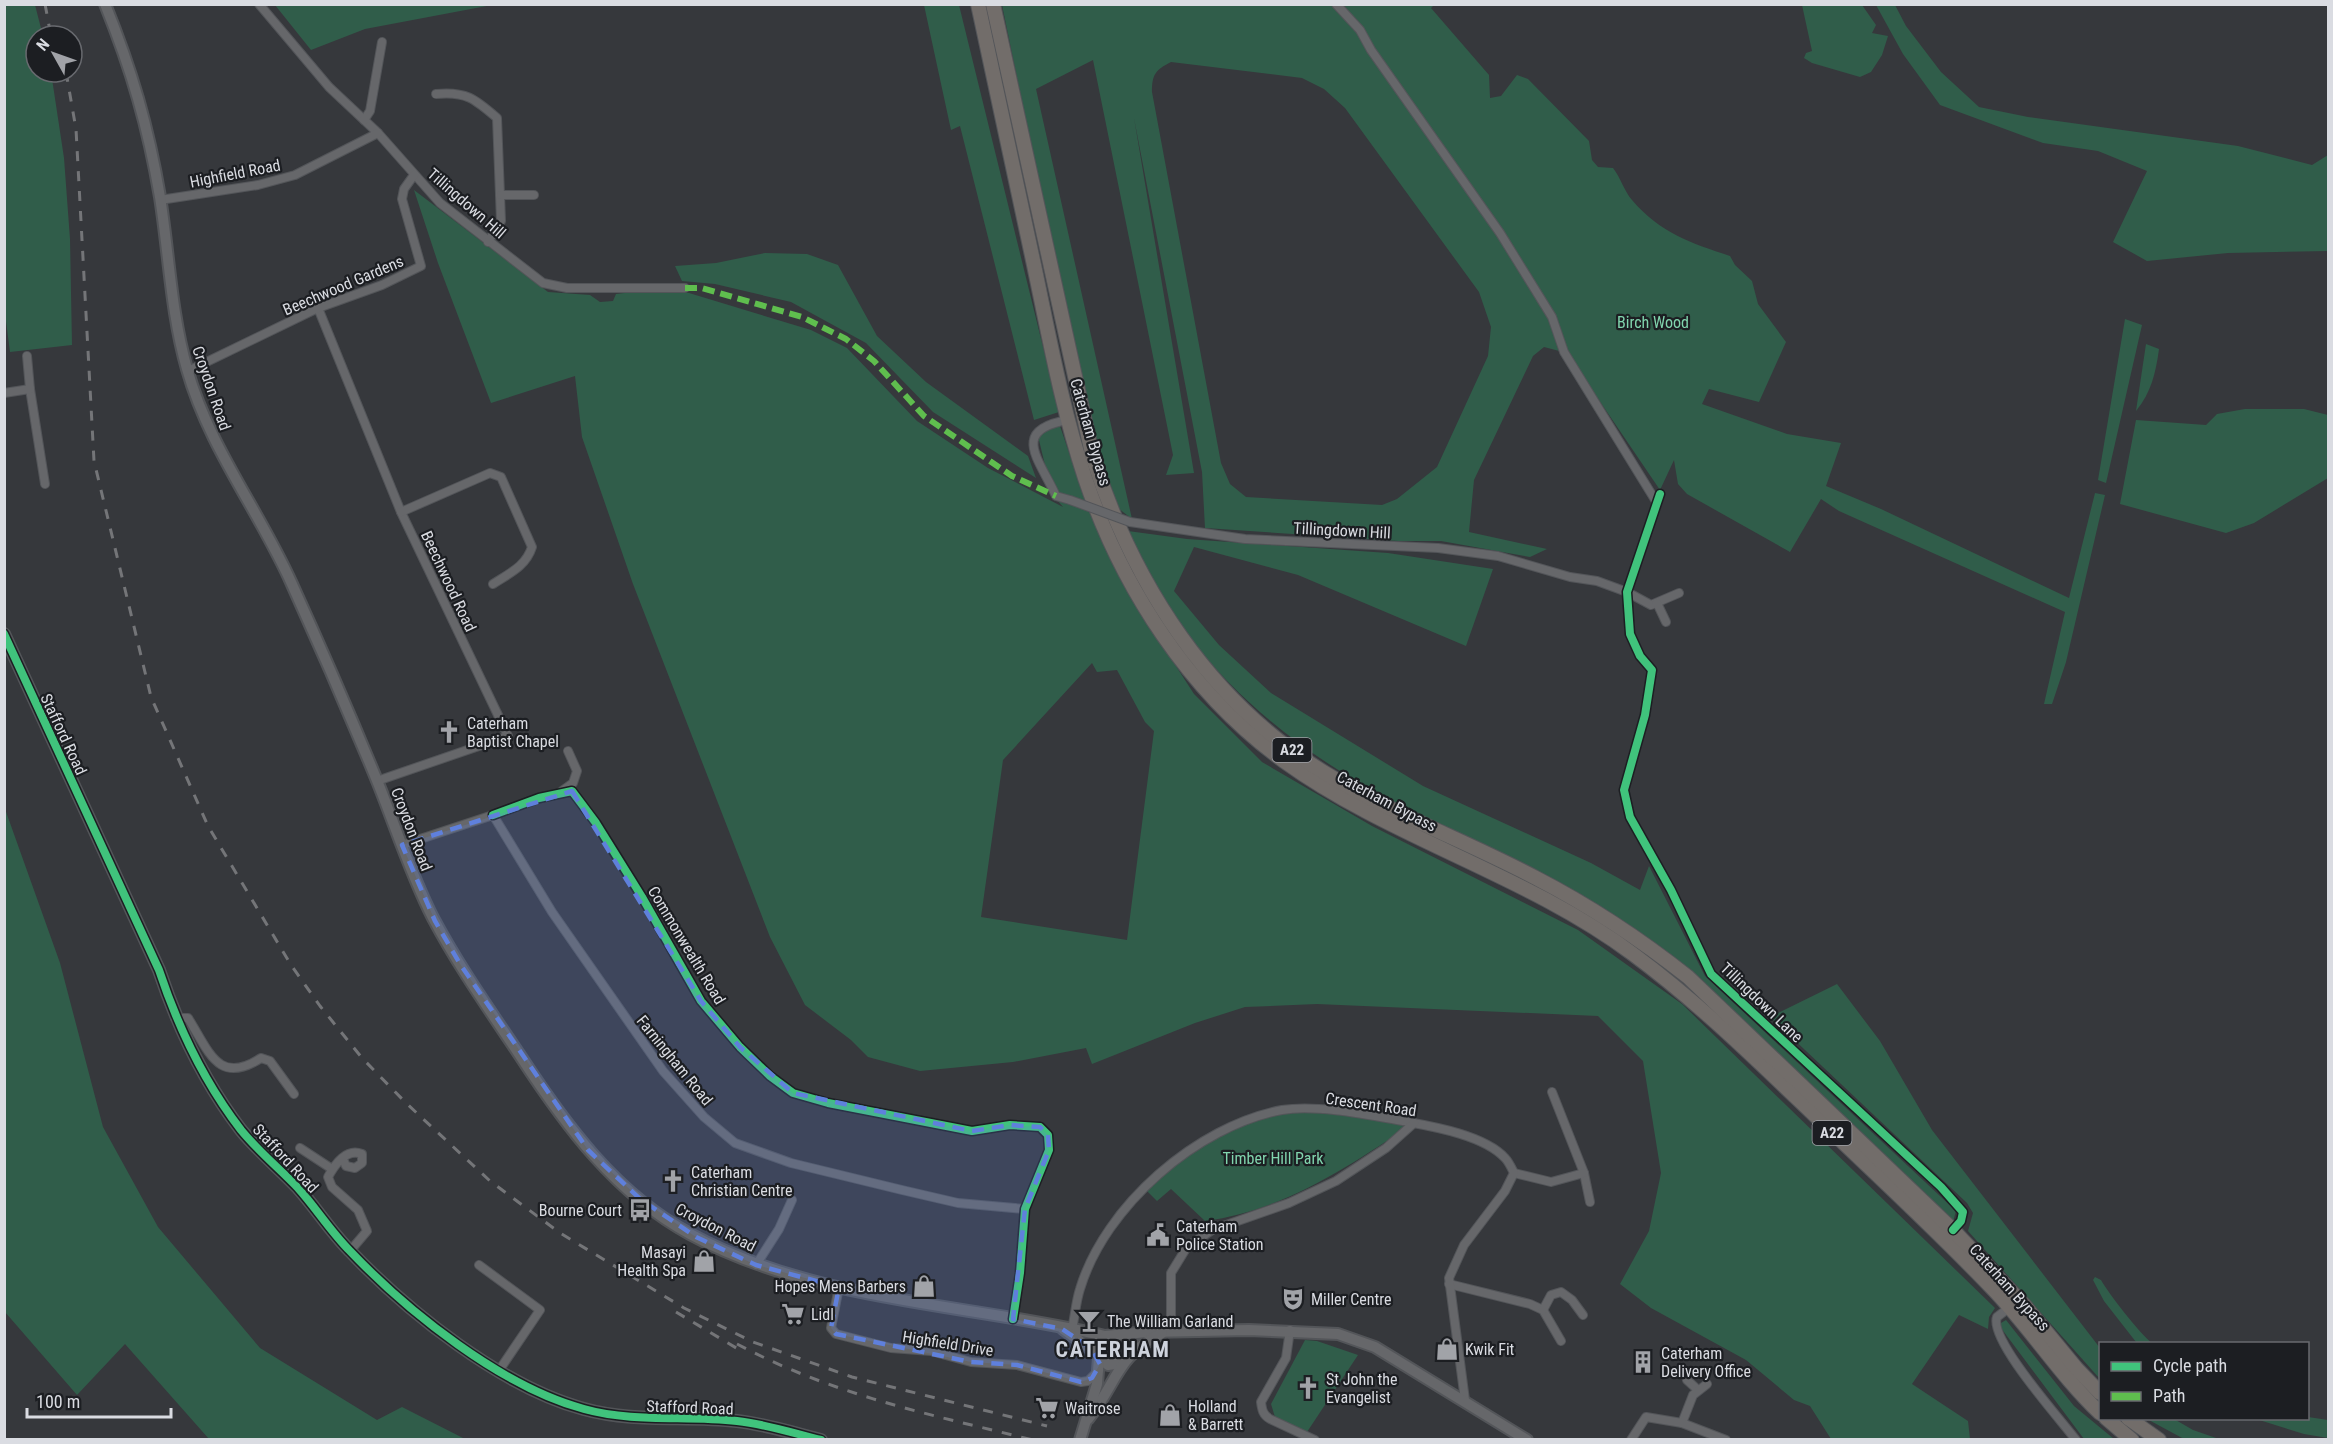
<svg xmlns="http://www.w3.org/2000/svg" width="2333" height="1444" viewBox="0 0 2333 1444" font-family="'Roboto Condensed',sans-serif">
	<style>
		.green { fill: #305d4a; fill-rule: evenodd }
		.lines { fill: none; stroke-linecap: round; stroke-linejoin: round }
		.street-casing { stroke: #535559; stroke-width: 10 }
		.secondary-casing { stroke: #535559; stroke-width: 14 }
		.highway-casing { stroke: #535559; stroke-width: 16 }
		.street { stroke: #66676a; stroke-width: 8 }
		.secondary { stroke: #66676a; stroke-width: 10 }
		.highway { stroke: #726d6a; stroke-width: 14 }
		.rail { stroke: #747578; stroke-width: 3; stroke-dasharray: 10 10; stroke-linecap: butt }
		.street-bridge-casing { stroke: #535559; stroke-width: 10; stroke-linecap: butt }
		.street-bridge { stroke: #66676a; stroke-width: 8 }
		.quiet { stroke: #5fbe4e; stroke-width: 6; stroke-dasharray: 12 6; stroke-linecap: butt }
		.cycleway-casing { stroke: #1c1e22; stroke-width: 11 }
		.cycleway { stroke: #40c37c; stroke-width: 8 }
		.marked { fill: #5f80dc; fill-opacity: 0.2; stroke: #5f80dc; stroke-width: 4.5; stroke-dasharray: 12 8; stroke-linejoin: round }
		.labels { text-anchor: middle; stroke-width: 4.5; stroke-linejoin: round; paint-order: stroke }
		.shield { fill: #1c1e22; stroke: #a1a3a8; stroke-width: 1.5 }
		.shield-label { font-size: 15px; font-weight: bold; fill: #dadce2 }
		.street-label { font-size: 16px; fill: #dadce2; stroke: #1c1e22 }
		.park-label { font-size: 16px; fill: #81d5ae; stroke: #1c1e22 }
		.poi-label { font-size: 16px; fill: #dadce2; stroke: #1c1e22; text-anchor: start }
		.district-label { font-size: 22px; font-weight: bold; letter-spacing: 1.5px; fill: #cdd2dc; stroke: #1c1e22 }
	</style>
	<rect width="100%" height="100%" fill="#36383c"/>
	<g class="green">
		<path d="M4,5H35L43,36H36V72H51L64,158L70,239L72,345L10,352L4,306Z"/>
		<path d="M275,5H492L365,29L311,50Z"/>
		<path d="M924,5H959L1059,412L1034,420L960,126L951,130Z"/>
		<path d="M1002,5H1434L1431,8L1489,75L1490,98L1501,96L1517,75L1528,79L1589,141L1592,160L1598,167L1613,168C1621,178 1624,191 1632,200C1660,233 1691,243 1730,256L1735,265L1752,281L1758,304L1786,342L1759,402L1709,389L1702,404L1787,434L1841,443L1826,486L1881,509L2069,598L2095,493L2105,495L2066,662L2052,704H2044L2065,612L1839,511L1821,499L1790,552L1687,494L1678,484L1674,460L1660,490L1567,353L1544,347L1533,356L1474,480L1469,532L1547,549L1530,557L1441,541H1398L1205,528L1202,472L1134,118L1194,473L1166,475L1173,455L1093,60L1036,89L1132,519L1118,508L1093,429L1056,266ZM1171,62L1302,78L1324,89L1345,108L1479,292L1491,327L1488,356L1437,467L1397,499L1382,505L1246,497L1230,484L1221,463L1152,92C1152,75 1155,70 1171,62Z"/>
		<path d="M1802,5H1862L1876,25L1872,33L1888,36L1882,55L1871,72L1860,77L1812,63L1804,58L1806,53L1812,51Z"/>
		<path d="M1876,5H1895L1906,26L1941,72L1979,107L2028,117L2238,146L2312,165L2328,155V251L2228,253L2147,261L2113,242L2147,171L2098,151L2043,143L1940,105L1903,54Z"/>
		<path d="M414,190L548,292L590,295L600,302L613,301L616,294L658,289L689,293L811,330L847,348L917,421L988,468L1063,507L1052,494L1038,436L1042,428L1060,426L1082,491L1143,615L1194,694L1262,762L1372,826L1578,930L1682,1004L1995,1308L1989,1317L1988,1329L1959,1315L1912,1384L1968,1421L1970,1439H1831L1810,1406L1794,1400L1746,1360L1651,1308L1620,1284L1649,1231L1661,1173L1643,1061L1598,1016L1317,1004L1245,1007L1195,1023L1092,1064L1086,1048L1013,1062L920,1071L868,1057L851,1040L805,1005L770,937L633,584L582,437L575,376L491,403L438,263ZM1092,663L1097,672L1117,670L1145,722L1154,731L1127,940L981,917L1003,760Z"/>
		<path d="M765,253L807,254L838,265L877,336L926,382L1028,456L1036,478L933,412L866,343L791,302L715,284L682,281L675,266L716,263Z"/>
		<path d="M2125,319L2142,325L2106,483L2098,480Z"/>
		<path d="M2146,344L2159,349C2156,372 2151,393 2136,411Z"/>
		<path d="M2245,409H2304L2328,415V478L2254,523L2226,533L2120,504L2136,420L2206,425L2217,414Z"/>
		<path d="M1128,531L1187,539L1388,553L1493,569L1466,646L1298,575L1194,547L1174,591L1219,645L1271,693L1423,786L1591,863L1640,890L1649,866L1705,976L1956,1211L1953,1222C1912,1183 1870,1144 1830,1104C1763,1038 1697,972 1620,919C1556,876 1483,847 1415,813C1288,750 1184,664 1128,531Z"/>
		<path d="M5,809L60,963L103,1127L158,1227L260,1348L377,1420L402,1407L465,1439H209L125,1344L77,1395L5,1312Z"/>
		<path d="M1837,984L1880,1041L1932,1130L2100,1348V1379L1968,1231L1973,1213L1967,1203L1770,1017Z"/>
		<path d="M1283,1110L1326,1111L1414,1123C1349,1166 1284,1211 1205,1221L1171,1189L1157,1201L1143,1187L1200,1143L1243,1123Z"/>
		<path d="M2095,1277L2101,1280C2108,1293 2140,1334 2152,1343L2136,1342L2104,1301L2093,1280Z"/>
		<path d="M2006,1320L2074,1406L2114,1439H2084L2001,1328V1323Z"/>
		<path d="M1305,1340L1317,1341L1358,1355L1307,1432L1275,1417L1271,1404Z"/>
		<path d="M2308,1417L2328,1420V1438L2304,1434L2256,1419Z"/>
		<path d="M2147,1419H2174L2193,1430L2219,1439H2184Z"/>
	</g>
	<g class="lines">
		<g class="street-casing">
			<g id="street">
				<path d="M259,4L329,87L378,133L440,203L543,283L567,288H685"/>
				<path d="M1336,4L1360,30L1371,50L1500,233L1552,317L1564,352L1657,503"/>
				<path d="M436,94C466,91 475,99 497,118L501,221L488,242"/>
				<path d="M364,120L370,111L382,42"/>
				<path d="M501,195H534"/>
				<path d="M160,200L258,185L295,175L378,133"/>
				<path d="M318,308L401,512L508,736L377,781"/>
				<path d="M188,371L318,308L382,285L421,266L402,199L404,189L414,175"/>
				<path d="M30,389L45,484"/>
				<path d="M4,393L30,389L27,356"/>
				<path d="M1068,420C1009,430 1040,460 1056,496L1070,500"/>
				<path d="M1660,494L1627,592L1630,634L1640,656L1652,670L1645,715L1624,790L1630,817L1671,890L1711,974L1941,1187L1963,1212L1961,1221L1953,1230"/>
				<path d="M401,512L490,473L501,477L532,547C526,566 510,573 493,584"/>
				<path d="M1130,522L1245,539L1438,548L1498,556L1570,577L1597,581L1627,592L1651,605L1679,593"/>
				<path d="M1657,603L1666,622"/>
				<path d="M562,791L573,783L577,771L568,751"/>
				<path d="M493,815L539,798L572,791L596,823L642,897L701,1001L740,1047L770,1076L793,1093L828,1103L972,1131L1010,1125L1040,1127L1048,1135L1049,1150L1025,1209L1020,1273L1013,1319"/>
				<path d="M402,845L493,815L552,912L663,1071L704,1117L735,1143L791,1163L902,1190L958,1203L1025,1209"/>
				<path d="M175,1018H188C209,1051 218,1086 261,1058L270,1061L294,1094"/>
				<path d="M1552,1092L1584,1173L1590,1202"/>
				<path d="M300,1148L332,1169"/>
				<path d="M343,1159L346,1166L355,1168L362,1163V1154C347,1148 335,1164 328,1177L332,1187L358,1210L367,1231L350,1251"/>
				<path d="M1514,1173L1551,1182L1584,1173"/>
				<path d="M479,1265L540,1310L498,1372"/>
				<path d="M756,1265L779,1229L792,1200"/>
				<path d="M1449,1284L1530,1304L1543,1310L1561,1341"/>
				<path d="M839,1287L831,1328L836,1334L891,1348L931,1351L971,1362L1017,1365L1081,1382L1088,1381L1099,1370"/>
				<path d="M2010,1307L1997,1317C1988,1339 2061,1420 2076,1440"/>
				<path d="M1543,1310L1551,1295L1561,1292L1572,1300L1583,1315"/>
				<path d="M1072,1329C1075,1316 1076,1301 1080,1289C1105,1206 1197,1126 1282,1110C1318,1104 1373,1116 1408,1122C1436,1127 1485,1136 1505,1158C1509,1162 1512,1169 1514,1173L1505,1191L1464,1245L1449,1278L1465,1400"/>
				<path d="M1290,1330L1286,1358L1261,1402C1262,1410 1263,1415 1270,1419L1315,1440"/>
				<path d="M1171,1332V1273L1187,1247L1212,1230L1289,1203L1336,1181L1386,1148L1414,1123"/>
				<path d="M1687,1380L1698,1390"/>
				<path d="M1682,1423L1693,1395L1707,1384"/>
				<path d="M1631,1440L1646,1417L1682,1423L1726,1440"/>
			</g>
		</g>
		<g class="secondary-casing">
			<g id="secondary">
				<path d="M105,4C132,71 148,126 160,197C169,254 171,313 187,369C209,447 258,509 291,582C321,648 350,715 378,783C396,828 411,875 433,918C459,967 491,1012 521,1057C566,1126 616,1194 690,1234C817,1303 967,1303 1105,1336"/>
				<path d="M4,634L159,970C178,1027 204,1082 241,1130C258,1151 280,1169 298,1188C316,1208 331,1232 350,1251C408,1312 502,1387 584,1409C634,1423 686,1415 737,1421C765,1424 793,1433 821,1440"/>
				<path d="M1063,1329L1099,1355"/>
				<path d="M1122,1363L1108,1365L1099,1357L1098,1347L1105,1336L1147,1332L1249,1330L1338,1334L1375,1347L1527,1440"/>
				<path d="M1088,1419C1118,1382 1115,1357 1162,1333"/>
				<path d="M1080,1440L1097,1384L1099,1357"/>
			</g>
		</g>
		<g class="highway-casing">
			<g id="highway">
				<path d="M978,4C997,91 1016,178 1034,265C1049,336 1062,409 1085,478C1122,588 1189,692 1284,761C1392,839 1526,874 1633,954C1702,1005 1763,1066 1825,1125C1882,1180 1940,1233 1995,1291C2032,1330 2061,1376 2100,1413"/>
				<path d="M993,4L1093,458C1134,585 1209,702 1325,773C1392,814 1466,841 1536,878C1590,906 1640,939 1688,977L1953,1230L2025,1306L2076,1368L2100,1393"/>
				<path d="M2106,1418L2132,1440"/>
				<path d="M2128,1418L2159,1440"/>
			</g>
		</g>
		<use href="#street" class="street"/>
		<use href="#secondary" class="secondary"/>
		<use href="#highway" class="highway"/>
		<g class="rail">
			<path d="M45,4L51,36"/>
			<path d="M66,72L76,129L94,461L151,697L208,826L291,965L320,1006L362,1058L406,1103L490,1181L560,1233L684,1308L753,1342L852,1377L1047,1426"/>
			<path d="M676,1312L743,1352"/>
			<path d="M737,1344C833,1395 928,1414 1033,1440"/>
		</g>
		<g class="street-bridge-casing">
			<path id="street-bridge" d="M1070,500L1130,522"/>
		</g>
		<use href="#street-bridge" class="street-bridge"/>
		<path class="quiet" d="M685,288H702L802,317L846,339L874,361L924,416L1012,476L1056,496"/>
		<g class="cycleway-casing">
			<g id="cycleway">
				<path d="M1660,494L1627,592L1630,634L1640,656L1652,670L1645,715L1624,790L1630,817L1671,890L1711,974L1941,1187L1963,1212L1961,1221L1953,1230"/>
				<path d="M4,634L159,970C178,1027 204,1082 241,1130C258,1151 280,1169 298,1188C316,1208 331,1232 350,1251C408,1312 502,1387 584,1409C634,1423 686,1415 737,1421C765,1424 793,1433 821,1440"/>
				<path d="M493,815L539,798L572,791L596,823L642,897L701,1001L740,1047L770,1076L793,1093L828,1103L972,1131L1010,1125L1040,1127L1048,1135L1049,1150L1025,1209L1020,1273L1013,1319"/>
			</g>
		</g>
		<use href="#cycleway" class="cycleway"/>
	</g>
	<path class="marked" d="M572,791L701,1001L740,1047L793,1093L972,1131L1010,1125L1040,1127L1048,1135L1049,1150L1025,1209L1013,1319L1062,1329L1091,1348L1100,1364L1092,1378L1081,1382L1017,1365L971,1362L836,1334L831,1328L839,1287L756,1265L696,1237L640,1199L588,1150L460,964L435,921L402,845Z"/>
	<defs>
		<g id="church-bare" transform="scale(1.8)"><path d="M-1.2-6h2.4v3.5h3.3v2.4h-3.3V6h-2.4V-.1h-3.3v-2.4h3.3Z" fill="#a1a3a8" stroke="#1c1e22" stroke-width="2.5" paint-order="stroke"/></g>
		<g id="bus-bare" transform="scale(1.8)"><path d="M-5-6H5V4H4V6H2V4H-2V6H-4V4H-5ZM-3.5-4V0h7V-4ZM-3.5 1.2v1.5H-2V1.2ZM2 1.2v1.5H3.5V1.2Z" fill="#a1a3a8" stroke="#1c1e22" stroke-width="2.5" paint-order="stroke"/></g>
		<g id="civic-bare" transform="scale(1.8)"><path d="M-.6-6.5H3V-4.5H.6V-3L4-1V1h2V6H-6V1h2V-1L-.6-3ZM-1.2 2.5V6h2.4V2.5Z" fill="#a1a3a8" stroke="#1c1e22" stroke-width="2.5" paint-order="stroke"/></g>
		<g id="shop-bare" transform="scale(1.8)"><path d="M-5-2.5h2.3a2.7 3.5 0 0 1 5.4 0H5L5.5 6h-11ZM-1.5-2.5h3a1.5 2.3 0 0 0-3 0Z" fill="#a1a3a8" stroke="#1c1e22" stroke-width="2.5" paint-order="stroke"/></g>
		<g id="theatre-bare" transform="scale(1.8)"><path d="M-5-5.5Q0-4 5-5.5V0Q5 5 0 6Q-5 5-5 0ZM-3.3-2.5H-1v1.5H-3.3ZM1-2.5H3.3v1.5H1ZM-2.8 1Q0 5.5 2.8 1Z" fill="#a1a3a8" stroke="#1c1e22" stroke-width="2.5" paint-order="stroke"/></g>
		<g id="supermarket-bare" transform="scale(1.8)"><path d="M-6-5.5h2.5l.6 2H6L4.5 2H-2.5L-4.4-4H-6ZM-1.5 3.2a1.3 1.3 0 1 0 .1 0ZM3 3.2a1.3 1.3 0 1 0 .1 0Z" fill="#a1a3a8" stroke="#1c1e22" stroke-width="2.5" paint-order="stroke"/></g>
		<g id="bar-bare" transform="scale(1.8)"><path d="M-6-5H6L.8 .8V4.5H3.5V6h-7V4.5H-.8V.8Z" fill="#a1a3a8" stroke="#1c1e22" stroke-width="2.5" paint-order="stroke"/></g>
		<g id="building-bare" transform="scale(1.8)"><path d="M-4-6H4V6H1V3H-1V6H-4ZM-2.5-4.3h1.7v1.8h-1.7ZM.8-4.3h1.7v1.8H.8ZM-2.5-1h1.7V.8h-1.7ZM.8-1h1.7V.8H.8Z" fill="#a1a3a8" stroke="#1c1e22" stroke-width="2.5" paint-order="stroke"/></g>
	</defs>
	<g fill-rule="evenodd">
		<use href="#church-bare" x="449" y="732"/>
		<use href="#church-bare" x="673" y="1181"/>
		<use href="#bus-bare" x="640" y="1210"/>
		<use href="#civic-bare" x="1158" y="1235"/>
		<use href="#shop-bare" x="704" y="1261"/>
		<use href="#shop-bare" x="924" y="1286"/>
		<use href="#theatre-bare" x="1293" y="1299"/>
		<use href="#supermarket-bare" x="793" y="1314"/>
		<use href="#bar-bare" x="1089" y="1321"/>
		<use href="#shop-bare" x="1447" y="1349"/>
		<use href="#building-bare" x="1643" y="1362"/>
		<use href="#church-bare" x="1308" y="1388"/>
		<use href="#supermarket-bare" x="1047" y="1408"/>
		<use href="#shop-bare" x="1170" y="1415"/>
	</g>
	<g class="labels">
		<g class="shield">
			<rect x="1272.5" y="738" width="39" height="24" rx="4.5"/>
			<rect x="1812.5" y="1121" width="39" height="24" rx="4.5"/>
		</g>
		<g class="shield-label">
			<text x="1292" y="755">A22</text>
			<text x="1832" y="1138">A22</text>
		</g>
		<g class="street-label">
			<text transform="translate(235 173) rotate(-11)" y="6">Highfield Road</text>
			<text transform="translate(467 203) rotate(41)" y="6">Tillingdown Hill</text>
			<text transform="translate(343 285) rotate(-23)" y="6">Beechwood Gardens</text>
			<text transform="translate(212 388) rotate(71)" y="6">Croydon Road</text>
			<text transform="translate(1091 432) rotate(74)" y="6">Caterham Bypass</text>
			<text transform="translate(1342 530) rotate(3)" y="6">Tillingdown Hill</text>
			<text transform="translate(449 581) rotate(65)" y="6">Beechwood Road</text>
			<text transform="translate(64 734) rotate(65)" y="6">Stafford Road</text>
			<text transform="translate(1387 801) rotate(28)" y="6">Caterham Bypass</text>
			<text transform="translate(412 829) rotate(69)" y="6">Croydon Road</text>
			<text transform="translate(687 945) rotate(59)" y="6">Commonwealth Road</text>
			<text transform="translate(1762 1002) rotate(44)" y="6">Tillingdown Lane</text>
			<text transform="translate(675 1060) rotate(51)" y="6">Farningham Road</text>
			<text transform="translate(1371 1104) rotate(8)" y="6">Crescent Road</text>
			<text transform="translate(286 1158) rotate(47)" y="6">Stafford Road</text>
			<text transform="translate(716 1227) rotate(27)" y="6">Croydon Road</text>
			<text transform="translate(2010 1287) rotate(48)" y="6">Caterham Bypass</text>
			<text transform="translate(948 1343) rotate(9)" y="6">Highfield Drive</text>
			<text transform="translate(690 1407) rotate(2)" y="6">Stafford Road</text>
		</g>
		<g class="park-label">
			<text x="1653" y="328">Birch Wood</text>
			<text x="1273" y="1164">Timber Hill Park</text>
		</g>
		<g class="poi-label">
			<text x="467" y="729">Caterham<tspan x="467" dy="18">Baptist Chapel</tspan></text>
			<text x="691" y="1178">Caterham<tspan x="691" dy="18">Christian Centre</tspan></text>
			<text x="622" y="1216" text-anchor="end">Bourne Court</text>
			<text x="1176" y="1232">Caterham<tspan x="1176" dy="18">Police Station</tspan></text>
			<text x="686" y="1258" text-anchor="end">Masayi<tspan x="686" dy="18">Health Spa</tspan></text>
			<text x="906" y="1292" text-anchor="end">Hopes Mens Barbers</text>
			<text x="1311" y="1305">Miller Centre</text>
			<text x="811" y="1320">Lidl</text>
			<text x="1107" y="1327">The William Garland</text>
			<text x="1465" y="1355">Kwik Fit</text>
			<text x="1661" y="1359">Caterham<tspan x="1661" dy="18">Delivery Office</tspan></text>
			<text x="1326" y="1385">St John the<tspan x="1326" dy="18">Evangelist</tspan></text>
			<text x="1188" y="1412">Holland<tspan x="1188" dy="18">&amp; Barrett</tspan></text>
			<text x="1065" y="1414">Waitrose</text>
		</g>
		<g class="district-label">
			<text x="1113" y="1357">CATERHAM</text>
		</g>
	</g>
	<rect width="2333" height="1444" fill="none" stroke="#dadce2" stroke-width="12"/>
	<rect x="2099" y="1342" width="210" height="78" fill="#1c1e22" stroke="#686a6f" stroke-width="1.5"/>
	<rect x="2111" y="1362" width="30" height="9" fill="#40c37c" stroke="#686a6f" stroke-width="1.5"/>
	<text x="2153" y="1372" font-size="18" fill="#dadce2">Cycle path</text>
	<rect x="2111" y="1392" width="30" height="9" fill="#5fbe4e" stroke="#686a6f" stroke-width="1.5"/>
	<text x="2153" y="1402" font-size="18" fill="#dadce2">Path</text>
	<g transform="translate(54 54) rotate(310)"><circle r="28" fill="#1c1e22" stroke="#686a6f" stroke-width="1.5"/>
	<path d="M0-4.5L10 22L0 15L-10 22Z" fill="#a1a3a8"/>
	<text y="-9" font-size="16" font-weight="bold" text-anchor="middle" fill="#dadce2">N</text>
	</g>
	<path d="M27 1408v9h144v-9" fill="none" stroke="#dadce2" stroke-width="3"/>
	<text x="36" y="1408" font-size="18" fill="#dadce2" stroke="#1c1e22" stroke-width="4.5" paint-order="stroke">100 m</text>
</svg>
